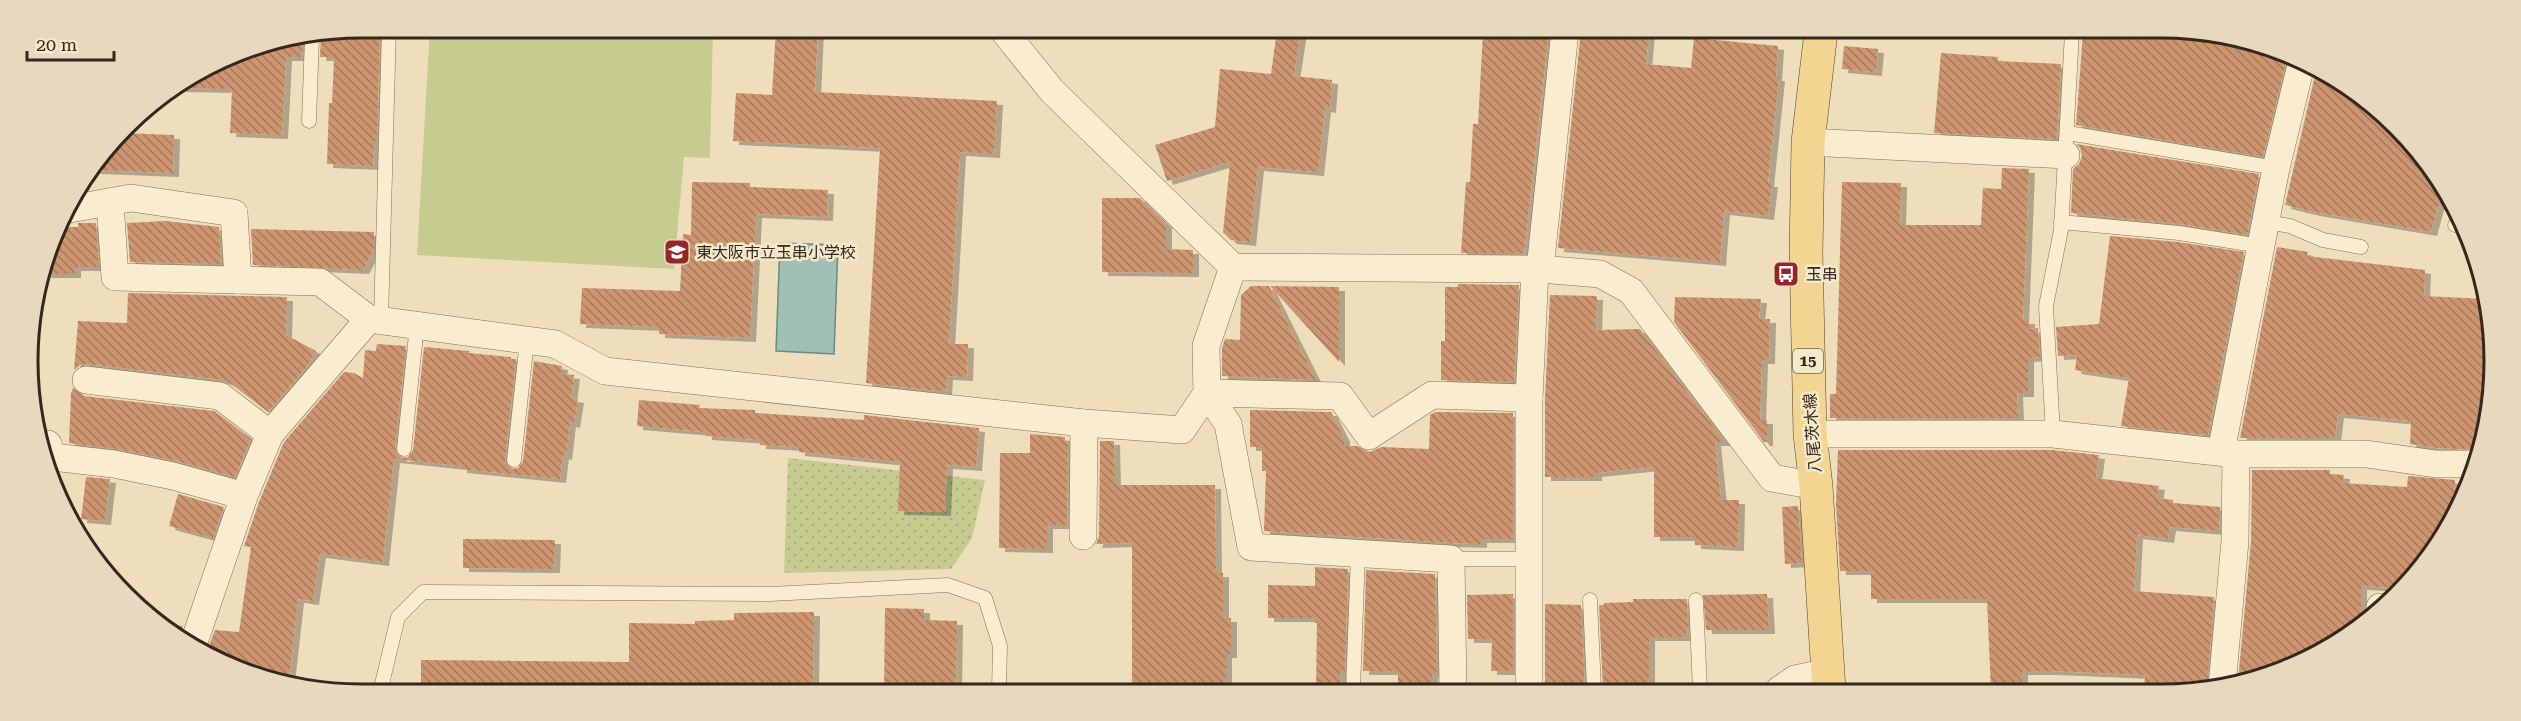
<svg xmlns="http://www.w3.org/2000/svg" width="2521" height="721" viewBox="0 0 2521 721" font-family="'Roboto Serif','Noto Sans JP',serif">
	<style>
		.grass { fill: url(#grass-dots) }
		.garden { fill: #c6cc90 }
		.water { fill: #a0bfb5; stroke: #688c83; stroke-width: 1.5 }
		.building { fill: url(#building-back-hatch); filter: url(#shadow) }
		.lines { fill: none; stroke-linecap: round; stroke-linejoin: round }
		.lane-casing { stroke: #856e55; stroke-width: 15 }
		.street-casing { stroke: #856e55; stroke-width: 28 }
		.primary-casing { stroke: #533d2a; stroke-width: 34 }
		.lane { stroke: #f9eccf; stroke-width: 14 }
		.street { stroke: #f9eccf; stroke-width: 27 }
		.primary { stroke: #f3d491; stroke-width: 33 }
		.labels { text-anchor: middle; stroke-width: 5; stroke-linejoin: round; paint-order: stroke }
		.shield { fill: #f5e9cb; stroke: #6e6150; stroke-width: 1.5 }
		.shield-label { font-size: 15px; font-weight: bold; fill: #34271b }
		.poi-label { font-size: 16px; fill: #34271b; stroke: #f5e9cb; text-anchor: start }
		.street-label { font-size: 16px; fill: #34271b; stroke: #f5e9cb }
		.rim { fill: none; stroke: #34271b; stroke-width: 3 }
	</style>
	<defs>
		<pattern id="grass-dots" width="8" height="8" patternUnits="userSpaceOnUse" patternTransform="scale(1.5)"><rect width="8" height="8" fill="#c6cc90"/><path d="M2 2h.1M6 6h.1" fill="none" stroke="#abaf7c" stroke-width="1.8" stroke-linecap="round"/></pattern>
		<pattern id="building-back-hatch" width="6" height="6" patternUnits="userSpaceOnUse" patternTransform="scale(1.5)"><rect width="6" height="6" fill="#cd9671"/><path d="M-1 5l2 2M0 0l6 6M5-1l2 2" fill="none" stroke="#a77a5c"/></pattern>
		<filter id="shadow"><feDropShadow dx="6" dy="4" stdDeviation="0" flood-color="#0004"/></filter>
	</defs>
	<rect width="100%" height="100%" fill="#eedebc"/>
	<path class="grass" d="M788,458L985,480L972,538L951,569L784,573Z"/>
	<path class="garden" d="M430,27L713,28L710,158L684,157L674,269L417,255Z"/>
	<path class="water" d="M780,243L838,245L834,354L776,351Z"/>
	<g class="building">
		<path d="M360,27H380L377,142L374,141L373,166L327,164L329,103H332L334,60L331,59V57H320L321,35Z"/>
		<path d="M776,28L818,29L815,92L997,101L994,154L960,152L949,344H968L967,377L947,376L946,392L866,383L880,148L733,141L736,93L772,95Z"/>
		<path d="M1277,30H1301L1294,76L1332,80L1330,109L1325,108L1318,172L1258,167L1250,242L1231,240L1223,232L1230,162L1167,181L1155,145L1215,127L1220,69L1271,74Z"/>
		<path d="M1483,31H1549L1524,253H1461L1466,182H1470L1473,124H1478Z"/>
		<path d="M1581,31H1649L1646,64L1691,68L1694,38L1778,46L1776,77H1779L1768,183H1772L1768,216L1724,211L1720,262L1558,248Z"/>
		<path d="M2083,33H2225L2287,59L2263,157L2076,125Z"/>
		<path d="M303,38L302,57H286L282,135L230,133L232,89L176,88L233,52Z"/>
		<path d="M1844,46L1878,49L1876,72L1842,69Z"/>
		<path d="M1941,53L1998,57V61L2061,64L2057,139L1934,133Z"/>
		<path d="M2316,71L2345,83L2438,175L2452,209L2438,206L2431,232L2314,212L2285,205Z"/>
		<path d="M122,133L174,135L173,173L94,170Z"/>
		<path d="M2076,144L2259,174L2247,235L2180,224L2071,213L2073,169L2079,164L2082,156L2080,148Z"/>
		<path d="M2002,168L2029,169L2023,320H2029V329L2038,328L2040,357L2028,358V393H2017L2018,418H1830V394H1836L1842,182L1901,183L1900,225H1981L1983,188L2001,189Z"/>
		<path d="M692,182L750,183V187L828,190L827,217L756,214L750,338L659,334V327L580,324L582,288L680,291L683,234L691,235Z"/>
		<path d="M1102,198H1140L1166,224V249L1193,250V273L1102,272Z"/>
		<path d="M166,221L219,227L221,264L130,262L127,223Z"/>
		<path d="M78,223H96L99,267H75V274H45L57,227H78Z"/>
		<path d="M251,229L374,232V250L363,270L253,265Z"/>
		<path d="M2110,236L2178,242L2244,252L2208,435L2121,426L2129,378L2075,370L2077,355L2058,356L2056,327L2099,324Z"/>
		<path d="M2277,247L2308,252L2307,256L2425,270L2424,296L2486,299L2483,374H2488V425L2478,450L2437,448L2410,444L2411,421L2338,414L2335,438H2240Z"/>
		<path d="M1458,284L1519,285L1514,382L1441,380V341H1445V287H1458Z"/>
		<path d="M1251,286H1269L1316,380L1222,376V348L1225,339L1240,340L1241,295Z"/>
		<path d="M1270,286L1339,287V362Z"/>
		<path d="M128,293L287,297L286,335L316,351L306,368L268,412L230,383L222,380L88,364L80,365L74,370L78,321L127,323Z"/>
		<path d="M1550,295L1597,296L1596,330L1640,329L1725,442H1715L1721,500H1739L1738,547L1695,545V537H1654V467L1596,473V477H1545V398Z"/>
		<path d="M1675,297L1761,299L1759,319H1770L1769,360H1762L1760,420H1767V442H1764L1674,322Z"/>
		<path d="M377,344L406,346L395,448L396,453L402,458L408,457L413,450L424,347L469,351V353L511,357V359H516L505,459L506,464L512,469L518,468L523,461L534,361L562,366L561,374L574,375L571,398L578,399L574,424L570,423L566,456L563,455L560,479L461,469V466L394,459L383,562L320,554L313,601L298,599L289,679L264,676L206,654L215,630L239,632L251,547L244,546L259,502L284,442L344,372L354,373L363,378L365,350L376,351Z"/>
		<path d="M73,388L84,396L214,411L251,439L235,477L176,461L117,449L69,443L71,393Z"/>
		<path d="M639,400L700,405L699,408L755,410V413L864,420V415L979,428L976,467L947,465L945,512L898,511L900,462L799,452V447L760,445V440L706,436V432L637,426Z"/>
		<path d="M1250,410L1331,412L1344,438V446H1357L1370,452L1381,447L1429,449L1430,415L1435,412L1513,413V539H1481V544L1452,543L1264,531L1266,471H1262V447H1250Z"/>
		<path d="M1030,434L1065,437V441H1068L1067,525H1047V549L999,548L1000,453H1030Z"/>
		<path d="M1100,441H1114L1115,485H1215L1216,573H1223V618H1231V654H1226V689H1132V543L1096,544L1099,536Z"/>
		<path d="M1838,450H2052L2099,455L2096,478L2159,486L2157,498L2173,500V503L2220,507L2219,531L2170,527L2168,539L2137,535L2134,591L2214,597L2207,690L2144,688L2145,675L2051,671H2022V691H1991L1987,599H1871V571H1840L1836,504Z"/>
		<path d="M2252,470H2330V474L2344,475L2343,483L2407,487L2408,476L2455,480L2454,515L2449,527L2400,588L2361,586V624L2308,660L2238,681L2251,542Z"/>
		<path d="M86,477L110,479L105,521L81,519Z"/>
		<path d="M178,494L224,507L213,538L169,526Z"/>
		<path d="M1798,506L1802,563L1785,564L1782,507Z"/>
		<path d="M463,539L555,540L554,569L463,568Z"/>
		<path d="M1315,567L1348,569L1345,671H1340V690H1316L1317,623H1315V618H1268V585L1315,586Z"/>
		<path d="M1366,570L1435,574L1437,674H1432V690H1398V671H1363Z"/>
		<path d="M1513,594V671H1491L1492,639H1468L1467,595Z"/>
		<path d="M1767,594L1769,630H1706L1703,595Z"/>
		<path d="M1633,599H1687L1688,630H1686V637H1649V690H1603L1599,605H1604V603L1633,602Z"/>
		<path d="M1545,604L1581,605L1585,690H1545Z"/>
		<path d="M885,608L924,609V620L957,621L956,689H884Z"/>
		<path d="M814,612L813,689L421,688V660L629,662V623L695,624V621L734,620V613Z"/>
		<path d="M165,624L183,626L179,637Z"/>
	</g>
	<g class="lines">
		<g class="lane-casing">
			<g id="lane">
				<path d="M309,121L312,37"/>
				<path d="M2068,133L2276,168"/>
				<path d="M2061,222L2179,233L2261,246"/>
				<path d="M2266,222L2290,226L2323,240L2361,247"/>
				<path d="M2455,225H2458"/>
				<path d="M381,320L389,27"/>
				<path d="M2053,434L2046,306L2061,230L2072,33"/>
				<path d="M404,449L417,325"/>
				<path d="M514,460L527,340"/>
				<path d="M1451,559H1529"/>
				<path d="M1590,600L1594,690"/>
				<path d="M1696,600L1700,690"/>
				<path d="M381,688L398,617L423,592L770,594L948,585L985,598L1000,646L999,689"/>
				<path d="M1353,690L1358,553"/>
			</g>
		</g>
		<g class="street-casing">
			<g id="street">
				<path d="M1002,29L1052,91L1233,267L1540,269L1600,274L1631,291L1772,478L1816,486"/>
				<path d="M1808,142L2066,155"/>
				<path d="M110,202L115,277L320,282L369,319"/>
				<path d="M64,210L131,198L234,213L238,280"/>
				<path d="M1540,269L1565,31"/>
				<path d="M86,380L220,396L270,434"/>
				<path d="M1207,393L1228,424L1251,547L1451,559L1453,690"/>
				<path d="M1207,393L1340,396L1369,436L1432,395L1529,398"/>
				<path d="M1810,434H2053L2236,454H2366L2436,464H2473"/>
				<path d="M38,444H48L52,457L114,464L173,476L244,496"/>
				<path d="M2221,452L2276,168L2301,65"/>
				<path d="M1083,536L1084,423"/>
				<path d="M2380,612V607"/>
				<path d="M192,648L244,496L270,434L369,319L555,344L605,371L1084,423L1182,430L1207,393L1206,346L1233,267"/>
				<path d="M2222,686L2235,541L2236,454"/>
				<path d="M1529,690V398L1535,269"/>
				<path d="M1779,690L1795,679L1828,672"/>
			</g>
		</g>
		<g class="primary-casing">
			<path id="primary" d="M1821,32L1808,142L1806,252L1810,434L1816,486L1829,690"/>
		</g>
		<use href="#lane" class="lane"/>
		<use href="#street" class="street"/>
		<use href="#primary" class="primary"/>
	</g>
	<defs>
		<g id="school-square" transform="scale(1.35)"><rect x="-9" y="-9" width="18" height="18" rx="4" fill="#952527" stroke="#f5e9cb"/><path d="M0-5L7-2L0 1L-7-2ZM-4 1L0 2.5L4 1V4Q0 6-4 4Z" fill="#fff"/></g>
		<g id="bus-square" transform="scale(1.35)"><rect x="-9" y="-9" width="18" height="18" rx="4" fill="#952527" stroke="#f5e9cb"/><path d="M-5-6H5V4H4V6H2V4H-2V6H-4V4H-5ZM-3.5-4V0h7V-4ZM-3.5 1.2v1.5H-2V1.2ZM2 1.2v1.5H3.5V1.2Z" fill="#fff"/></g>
	</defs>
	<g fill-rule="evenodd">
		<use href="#school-square" x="677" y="252"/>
		<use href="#bus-square" x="1786" y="274"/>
	</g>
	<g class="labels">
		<rect class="shield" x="1793" y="349" width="30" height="24" rx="4.5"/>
		<g class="shield-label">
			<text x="1808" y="366">15</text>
		</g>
		<g class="poi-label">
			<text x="696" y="258">東大阪市立玉串小学校</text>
			<text x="1806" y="280">玉串</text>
		</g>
		<g class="street-label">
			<text transform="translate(1812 433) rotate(-94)" y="6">八尾茨木線</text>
		</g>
	</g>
	<path d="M0 0H2521V721H0ZM361 38H2161A323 323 0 0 1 2484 361V361A323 323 0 0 1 2161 684H361A323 323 0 0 1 38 361V361A323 323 0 0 1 361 38Z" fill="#e6d9bd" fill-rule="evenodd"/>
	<path class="rim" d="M361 38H2161A323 323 0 0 1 2484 361V361A323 323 0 0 1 2161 684H361A323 323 0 0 1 38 361V361A323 323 0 0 1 361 38Z"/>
	<path d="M27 51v9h87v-9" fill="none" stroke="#34271b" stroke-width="3"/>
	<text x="36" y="51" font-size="18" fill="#34271b" stroke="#f5e9cb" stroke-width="4.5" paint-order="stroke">20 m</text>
</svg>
